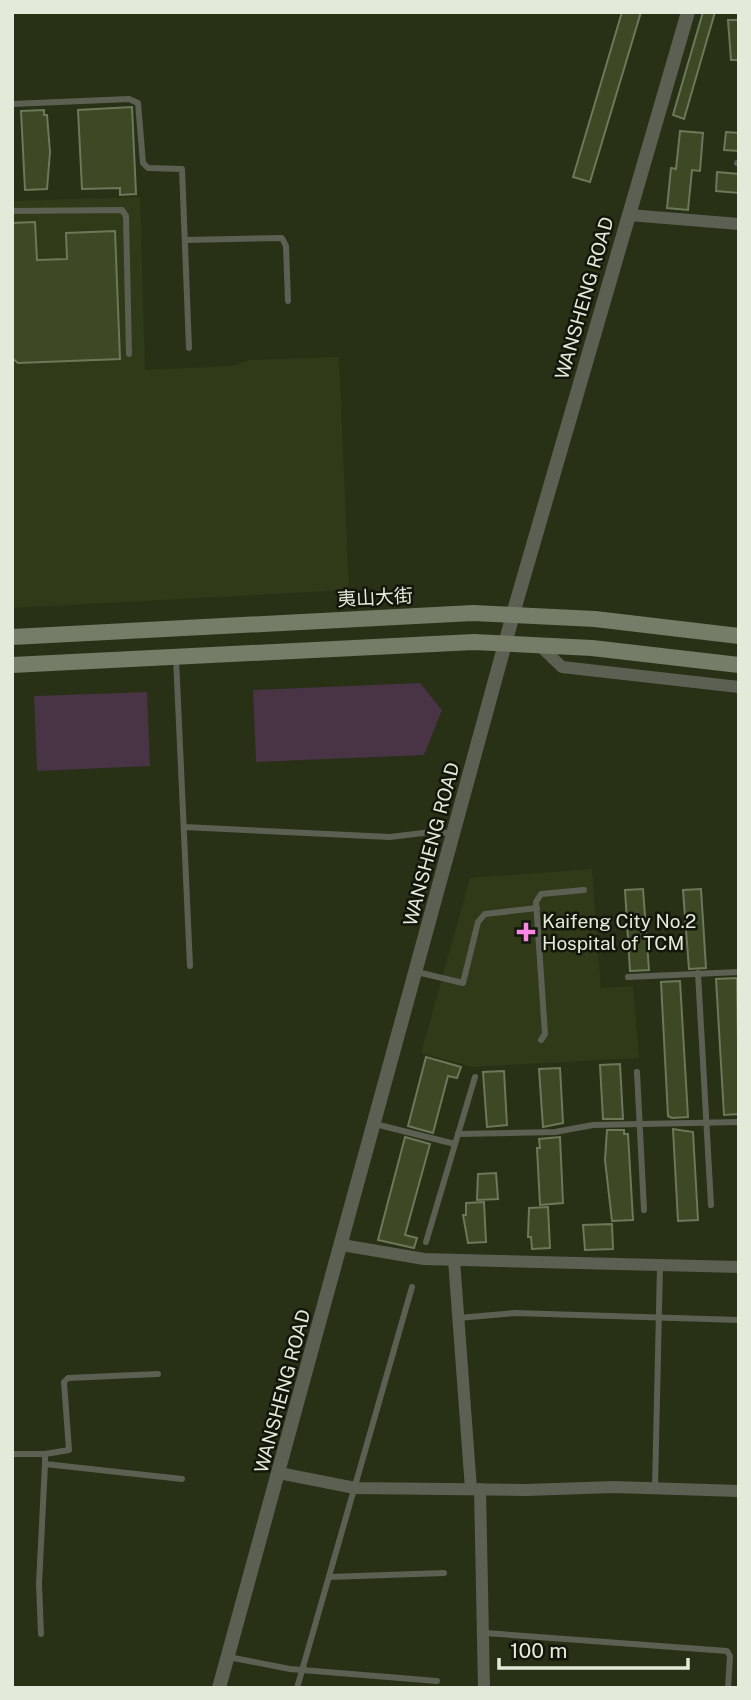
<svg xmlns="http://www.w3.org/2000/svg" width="751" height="1700" viewBox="0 0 751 1700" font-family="'Public Sans','Noto Sans SC',sans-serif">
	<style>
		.built { fill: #303a18 }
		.green { fill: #483444 }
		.building { fill: #3d4825; stroke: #6d775a; stroke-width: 2 }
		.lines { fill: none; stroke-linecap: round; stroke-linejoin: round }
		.service { stroke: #5b6053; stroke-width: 6 }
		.minor { stroke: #5b6053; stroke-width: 12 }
		.tertiary { stroke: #5b6053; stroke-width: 14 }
		.secondary { stroke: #757c68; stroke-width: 16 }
		.poi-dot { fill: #fa87e6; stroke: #12160b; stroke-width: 2.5 }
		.labels { text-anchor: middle; stroke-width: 5; stroke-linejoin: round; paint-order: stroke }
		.street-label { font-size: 19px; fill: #e4eada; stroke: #12160b }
		.poi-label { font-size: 19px; fill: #e4eada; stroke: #12160b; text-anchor: start }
	</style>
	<rect width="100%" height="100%" fill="#283015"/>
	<g class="built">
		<path d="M140,197L145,370L232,366L251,360L339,357L349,590L12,608V201Z"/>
		<path d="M592,869L601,988L633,986L639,1058L472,1067L421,1053L470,878Z"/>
	</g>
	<g class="green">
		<path d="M420,683L442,710L424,755L256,762L253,690Z"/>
		<path d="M147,692L150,766L37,771L34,696Z"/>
	</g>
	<g class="building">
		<path d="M622,12H641L590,182L573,177Z"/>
		<path d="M703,12H715L684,119L673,115Z"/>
		<path d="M728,20H739V60H731Z"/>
		<path d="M132,107L136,194L120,195V188L82,189L78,110Z"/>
		<path d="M44,110V115H47L50,152L47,189L25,190L21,111Z"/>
		<path d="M680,131L703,133L700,171L692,170L688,210L667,208L671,168L676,169Z"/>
		<path d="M726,132L739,133V151L724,150Z"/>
		<path d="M717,172L739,174V193L716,191Z"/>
		<path d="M35,222L37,260L67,259L66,233L115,231L120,359L18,363L12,358V223Z"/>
		<path d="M643,889L649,970L630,971L625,890Z"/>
		<path d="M701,889L706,968L689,969L683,890Z"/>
		<path d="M737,978L739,1114L724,1115L716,979Z"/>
		<path d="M680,981L688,1117L672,1118L668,1116L661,982Z"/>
		<path d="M426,1057L461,1067L457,1078L448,1076L433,1133L408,1126Z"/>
		<path d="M620,1064L623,1119H603L600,1065Z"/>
		<path d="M560,1068L563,1123L543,1127L539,1069Z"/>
		<path d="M504,1071L507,1125L487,1127L483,1072Z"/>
		<path d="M673,1129L693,1132L698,1220L678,1221Z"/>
		<path d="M607,1130H624V1134H628L633,1220L612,1221L605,1160Z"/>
		<path d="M405,1137L430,1144L405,1235L417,1238L414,1248L378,1240Z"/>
		<path d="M560,1137L563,1203L540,1205L537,1148H540L539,1139Z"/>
		<path d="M496,1173L498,1199L477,1200L478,1174Z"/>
		<path d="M484,1202L486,1242L468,1243L463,1215H466V1203Z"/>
		<path d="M548,1207L550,1248L532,1249L531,1237H528L529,1208Z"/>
		<path d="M612,1224L613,1249L585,1250L583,1225Z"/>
	</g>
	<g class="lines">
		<g class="service">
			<path d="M12,104L129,99L138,103L143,163L148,168L182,169L189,348"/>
			<path d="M737,163L739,164"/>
			<path d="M12,211L122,210L126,216L129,354"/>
			<path d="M185,240L282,238L286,246L288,301"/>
			<path d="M176,658L190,966"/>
			<path d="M184,827L390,837L431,832L452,833"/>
			<path d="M417,972L463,983L478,922L485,914L537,908"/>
			<path d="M698,973L711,1205"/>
			<path d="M628,977L739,972"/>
			<path d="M541,1040L545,1034L536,902L541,894L584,890"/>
			<path d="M637,1072L644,1210"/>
			<path d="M375,1124L455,1144"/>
			<path d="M458,1134L555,1132L593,1125L739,1122"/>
			<path d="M426,1242L475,1077"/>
			<path d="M458,1318L515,1313L739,1320"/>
			<path d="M12,1454H45V1464L182,1479"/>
			<path d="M45,1454L69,1450L64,1382L68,1378L158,1374"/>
			<path d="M655,1488L660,1265"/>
			<path d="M329,1577L444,1573"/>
			<path d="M485,1633L727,1651L730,1656L728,1688"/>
			<path d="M41,1634L39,1584L45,1464"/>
			<path d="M228,1657L290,1669L437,1681"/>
			<path d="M297,1688L412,1287"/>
		</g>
		<g class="minor">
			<path d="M629,215L739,224"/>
			<path d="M538,644L562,667L739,687"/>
			<path d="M342,1245L424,1259L739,1267"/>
			<path d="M454,1260L471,1489"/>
			<path d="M279,1473L355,1488L526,1490L614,1487L739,1491"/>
			<path d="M480,1489L484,1688"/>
		</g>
		<path class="tertiary" d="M219,1688L517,600L688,12"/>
		<g class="secondary">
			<path d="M12,637L473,613L595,619L739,636"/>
			<path d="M12,665L474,642L592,648L739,665"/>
		</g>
	</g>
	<path class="poi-dot" d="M522.5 921.5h7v7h7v7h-7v7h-7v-7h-7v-7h7z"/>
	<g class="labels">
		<g class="street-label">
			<text transform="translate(584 298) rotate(-74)" y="7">WANSHENG ROAD</text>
			<text transform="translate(375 597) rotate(-3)" y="7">夷山大街</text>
			<text transform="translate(431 844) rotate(-75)" y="7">WANSHENG ROAD</text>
			<text transform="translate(282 1391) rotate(-75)" y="7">WANSHENG ROAD</text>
		</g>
		<g class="poi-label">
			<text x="542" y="928">Kaifeng City No.2<tspan x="542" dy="22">Hospital of TCM</tspan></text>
		</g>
	</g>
	<rect width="751" height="1700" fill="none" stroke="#e4eada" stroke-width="28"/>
	<path d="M499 1658v10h189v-10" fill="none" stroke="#e4eada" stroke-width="3.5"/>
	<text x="510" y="1658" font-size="21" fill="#e4eada" stroke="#12160b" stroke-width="5" paint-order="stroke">100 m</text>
</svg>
